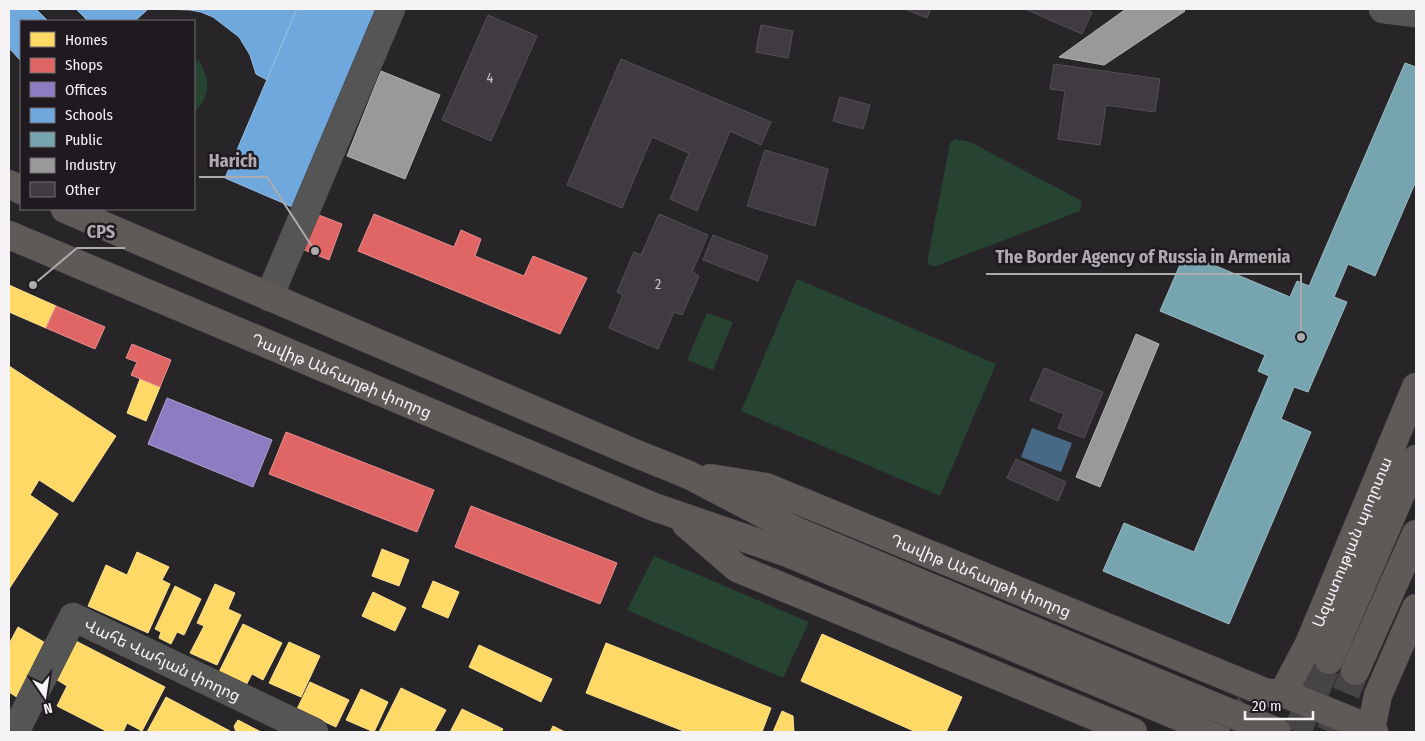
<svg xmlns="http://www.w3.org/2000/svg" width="1425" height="741" viewBox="0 0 1425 741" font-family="'Fira Sans Condensed','Noto Sans Armenian',sans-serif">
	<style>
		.green { fill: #274432 }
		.water { fill: #486985 }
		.homes { fill: #ffd966; stroke: #fce192 }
		.shops { fill: #e06666; stroke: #e79092 }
		.offices { fill: #8e7cc3; stroke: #ada0d3 }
		.schools { fill: #6fa8dc; stroke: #98bee4 }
		.public { fill: #76a5af; stroke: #9cbcc5 }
		.industry { fill: #999; stroke: #b5b4b5 }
		.building { fill: #403a42; stroke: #535153 }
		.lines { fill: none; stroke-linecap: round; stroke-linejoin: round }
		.major-tunnel { stroke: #464447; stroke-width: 28; stroke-dasharray: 28 14; stroke-linecap: butt }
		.minor-casing { stroke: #423f43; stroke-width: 29 }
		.major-casing { stroke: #423f43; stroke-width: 29 }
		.minor { stroke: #565556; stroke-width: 28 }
		.major { stroke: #5f5958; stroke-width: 28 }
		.major-bridge-casing { stroke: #423f43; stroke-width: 29; stroke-linecap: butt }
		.major-bridge { stroke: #5f5958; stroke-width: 28 }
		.labels { text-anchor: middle; stroke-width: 5; stroke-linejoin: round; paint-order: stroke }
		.number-label { font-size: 14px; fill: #c8c5ca }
		.street-label { font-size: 16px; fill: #f6f3f7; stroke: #1e1a1f }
		.leader { fill: none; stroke: #aeabaf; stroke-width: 2 }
		.callout-dot { fill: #aeabaf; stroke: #1e1a1f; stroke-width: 2 }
		.callout-label { font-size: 18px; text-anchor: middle; font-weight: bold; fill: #aeabaf; stroke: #1e1a1f; stroke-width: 5; stroke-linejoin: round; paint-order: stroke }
	</style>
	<rect width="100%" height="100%" fill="#272528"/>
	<g class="green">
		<path d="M198,59C210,79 212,95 194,112V65Z"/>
		<path d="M955,139L970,142L1082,201L1080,211L936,266H932L928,263V257L950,143Z"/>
		<path d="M797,279L996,364L940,496L741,411Z"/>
		<path d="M707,313L733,322L713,370L687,360Z"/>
		<path d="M654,556L809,622L783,678L627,610Z"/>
	</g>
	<path class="water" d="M1032,428L1072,443L1061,472L1021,457Z"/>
	<g class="homes">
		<path d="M9,285L56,306L46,328L9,312Z"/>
		<path d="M9,366L116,436L73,502L39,480L30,495L58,514L9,589Z"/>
		<path d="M140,379L160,387L146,421L127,413Z"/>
		<path d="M382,549L409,560L399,586L372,576Z"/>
		<path d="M137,552L169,567L162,580L170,584L148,633L88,606L106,565L127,575Z"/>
		<path d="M433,581L459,592L448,618L422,607Z"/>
		<path d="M215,584L235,593L228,609L241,615L217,665L190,653L204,626L197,623Z"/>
		<path d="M175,586L201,599L184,635L177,632L171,644L159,638L161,632L155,629Z"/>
		<path d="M373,592L406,608L395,631L362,616Z"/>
		<path d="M243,624L282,643L263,680L252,674L244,689L217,676Z"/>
		<path d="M18,627L49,645L18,698L9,692V644Z"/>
		<path d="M822,634L962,697L946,732H916L801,681Z"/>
		<path d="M74,640L165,687L142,731L127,723L123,732H108L57,706L67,686L54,678Z"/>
		<path d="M289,642L320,656L301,697L269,683Z"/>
		<path d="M606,643L771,708L762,732H686L586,693Z"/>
		<path d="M479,645L552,679L541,702L469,667Z"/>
		<path d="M310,682L349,700L336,727L297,709Z"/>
		<path d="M401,688L446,710L434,732H379Z"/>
		<path d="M361,689L388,702L374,732L346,720Z"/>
		<path d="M166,697L230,731V732H147Z"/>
		<path d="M462,709L503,729L501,732H450Z"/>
		<path d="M782,711L793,716L794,732H773Z"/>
		<path d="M238,720L261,732H236L234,726Z"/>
		<path d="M553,726L565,732H550Z"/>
	</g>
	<g class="shops">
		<path d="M311,212L342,224L329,260L297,247Z"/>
		<path d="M374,214L454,247L461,230L481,239L475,256L524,276L533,256L587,278L560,334L358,251Z"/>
		<path d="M56,306L105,327L95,349L46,328Z"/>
		<path d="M132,344L171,360L160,387L131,375L137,362L126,358Z"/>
		<path d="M286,432L434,490L417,532L269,474Z"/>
		<path d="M471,506L617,563L600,604L455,547Z"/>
	</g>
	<path class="offices" d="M167,398L272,440L253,487L148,444Z"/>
	<g class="schools">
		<path d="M9,9H36L48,21H21V61L9,48Z"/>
		<path d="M76,9H148L135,21H88Z"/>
		<path d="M161,9H297L267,80L256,74L250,55L239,37L213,17L201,12L190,10Z"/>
		<path d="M297,9H383L297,209L225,178Z"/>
	</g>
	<path class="public" d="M1405,63L1416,67V181L1375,276L1348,264L1334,297L1347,302L1308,392L1294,387L1287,404L1281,419L1311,432L1229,624L1103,571L1124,523L1194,552L1269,376L1258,371L1265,355L1160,311L1185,253L1290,297L1297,281L1309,286Z"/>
	<g class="industry">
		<path d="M1126,9H1183L1185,11L1104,65L1059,57Z"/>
		<path d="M381,71L440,95L405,179L347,156Z"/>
		<path d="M1136,334L1159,344L1100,487L1076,477Z"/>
	</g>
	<g class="building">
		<path d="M905,9H931L927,18Z"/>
		<path d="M1025,9H1084L1092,12L1082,34Z"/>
		<path d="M488,15L537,36L491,141L442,120Z"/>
		<path d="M761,25L793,31L788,58L756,52Z"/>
		<path d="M621,59L771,122L761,145L730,131L697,211L670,199L689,153L652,137L622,208L567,185Z"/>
		<path d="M1054,64L1160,79L1155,112L1106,105L1100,145L1058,139L1065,91L1050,89Z"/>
		<path d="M840,97L870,105L863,129L833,121Z"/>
		<path d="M765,150L828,169L815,226L747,206Z"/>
		<path d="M659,214L708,235L692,272L699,276L682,315L674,312L658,349L609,328L623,295L617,292L634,252L641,255Z"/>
		<path d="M713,235L768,256L758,281L703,260Z"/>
		<path d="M1044,368L1103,392L1084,438L1058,428L1064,414L1030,400Z"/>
		<path d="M1016,459L1066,482L1058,501L1007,478Z"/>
	</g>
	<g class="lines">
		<g class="major-tunnel">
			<path d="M1236,732L1248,707L1252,703"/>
			<path d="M1297,732L1329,660"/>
			<path d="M1330,732L1355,671"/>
		</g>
		<g class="minor-casing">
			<g id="minor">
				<path d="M1383,9L1416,13"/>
				<path d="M269,297L391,9"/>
				<path id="s1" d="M15,732L73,617L314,732"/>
			</g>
		</g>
		<g class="major-casing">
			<g id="major">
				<path d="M9,184L21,190"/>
				<path d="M65,209L632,452L689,475L796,531L1213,706"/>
				<path id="s2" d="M9,235L654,507L788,553L1216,732"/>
				<path id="s3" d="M710,478L766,487L1267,693"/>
				<path d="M686,524L737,568L1133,732"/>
				<path d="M1329,660L1416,459"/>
				<path d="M1355,671L1416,534"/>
				<path d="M1266,693H1283L1371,729L1374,732"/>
				<path id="s4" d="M1283,693L1309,644L1416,387"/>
				<path d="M1371,729L1378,695L1416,608"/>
			</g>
		</g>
		<use href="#minor" class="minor"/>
		<use href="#major" class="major"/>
		<g class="major-bridge-casing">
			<path id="major-bridge" d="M1213,706L1277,732"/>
		</g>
		<use href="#major-bridge" class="major-bridge"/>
	</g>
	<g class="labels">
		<g class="number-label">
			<text x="490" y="83">4</text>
			<text x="658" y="289">2</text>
		</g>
		<g class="street-label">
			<text dy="6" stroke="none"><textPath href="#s2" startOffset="361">Դավիթ Անհաղթի փողոց</textPath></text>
			<text dy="6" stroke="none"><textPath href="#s4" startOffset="166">Ազատության պողոտա</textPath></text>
			<text dy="6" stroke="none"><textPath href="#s3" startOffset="289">Դավիթ Անհաղթի փողոց</textPath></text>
			<text dy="6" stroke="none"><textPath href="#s1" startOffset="228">Վահե Վահյան փողոց</textPath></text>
		</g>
	</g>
	<path class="leader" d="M315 251L267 177H199M33 285L77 248H125M1301 337L1301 274H986"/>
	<g class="callout-dot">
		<circle cx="315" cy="251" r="5"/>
		<circle cx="33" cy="285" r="5"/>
		<circle cx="1301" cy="337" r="5"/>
	</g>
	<g class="callout-label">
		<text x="233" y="167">Harich</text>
		<text x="101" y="238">CPS</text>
		<text x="1143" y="263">The Border Agency of Russia in Armenia</text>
	</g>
	<rect width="1425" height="741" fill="none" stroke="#f6f3f7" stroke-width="20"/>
	<rect x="20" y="20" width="175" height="190" fill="#1e1a1f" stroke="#747175"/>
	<rect x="30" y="32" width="25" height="15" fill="#ffd966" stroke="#747175"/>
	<text x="65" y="45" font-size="15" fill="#f6f3f7">Homes</text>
	<rect x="30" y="58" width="25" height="15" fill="#e06666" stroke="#747175"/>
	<text x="65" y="70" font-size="15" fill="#f6f3f7">Shops</text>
	<rect x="30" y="82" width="25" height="15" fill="#8e7cc3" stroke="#747175"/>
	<text x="65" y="95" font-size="15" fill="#f6f3f7">Offices</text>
	<rect x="30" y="108" width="25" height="15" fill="#6fa8dc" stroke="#747175"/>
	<text x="65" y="120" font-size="15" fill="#f6f3f7">Schools</text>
	<rect x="30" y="132" width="25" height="15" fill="#76a5af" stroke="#747175"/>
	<text x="65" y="145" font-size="15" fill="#f6f3f7">Public</text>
	<rect x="30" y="158" width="25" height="15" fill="#999999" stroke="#747175"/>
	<text x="65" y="170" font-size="15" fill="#f6f3f7">Industry</text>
	<rect x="30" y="182" width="25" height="15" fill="#403a42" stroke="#747175"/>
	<text x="65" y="195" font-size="15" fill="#f6f3f7">Other</text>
	<g transform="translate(45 696) rotate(167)" stroke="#1e1a1f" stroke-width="4" paint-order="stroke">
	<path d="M0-4L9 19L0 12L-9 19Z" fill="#f6f3f7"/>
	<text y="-8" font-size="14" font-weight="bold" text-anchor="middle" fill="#f6f3f7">N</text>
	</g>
	<path d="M1245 711v8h68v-8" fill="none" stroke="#f6f3f7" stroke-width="2.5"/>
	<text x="1252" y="711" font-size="15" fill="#f6f3f7" stroke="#1e1a1f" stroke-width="4" paint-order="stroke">20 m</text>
</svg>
